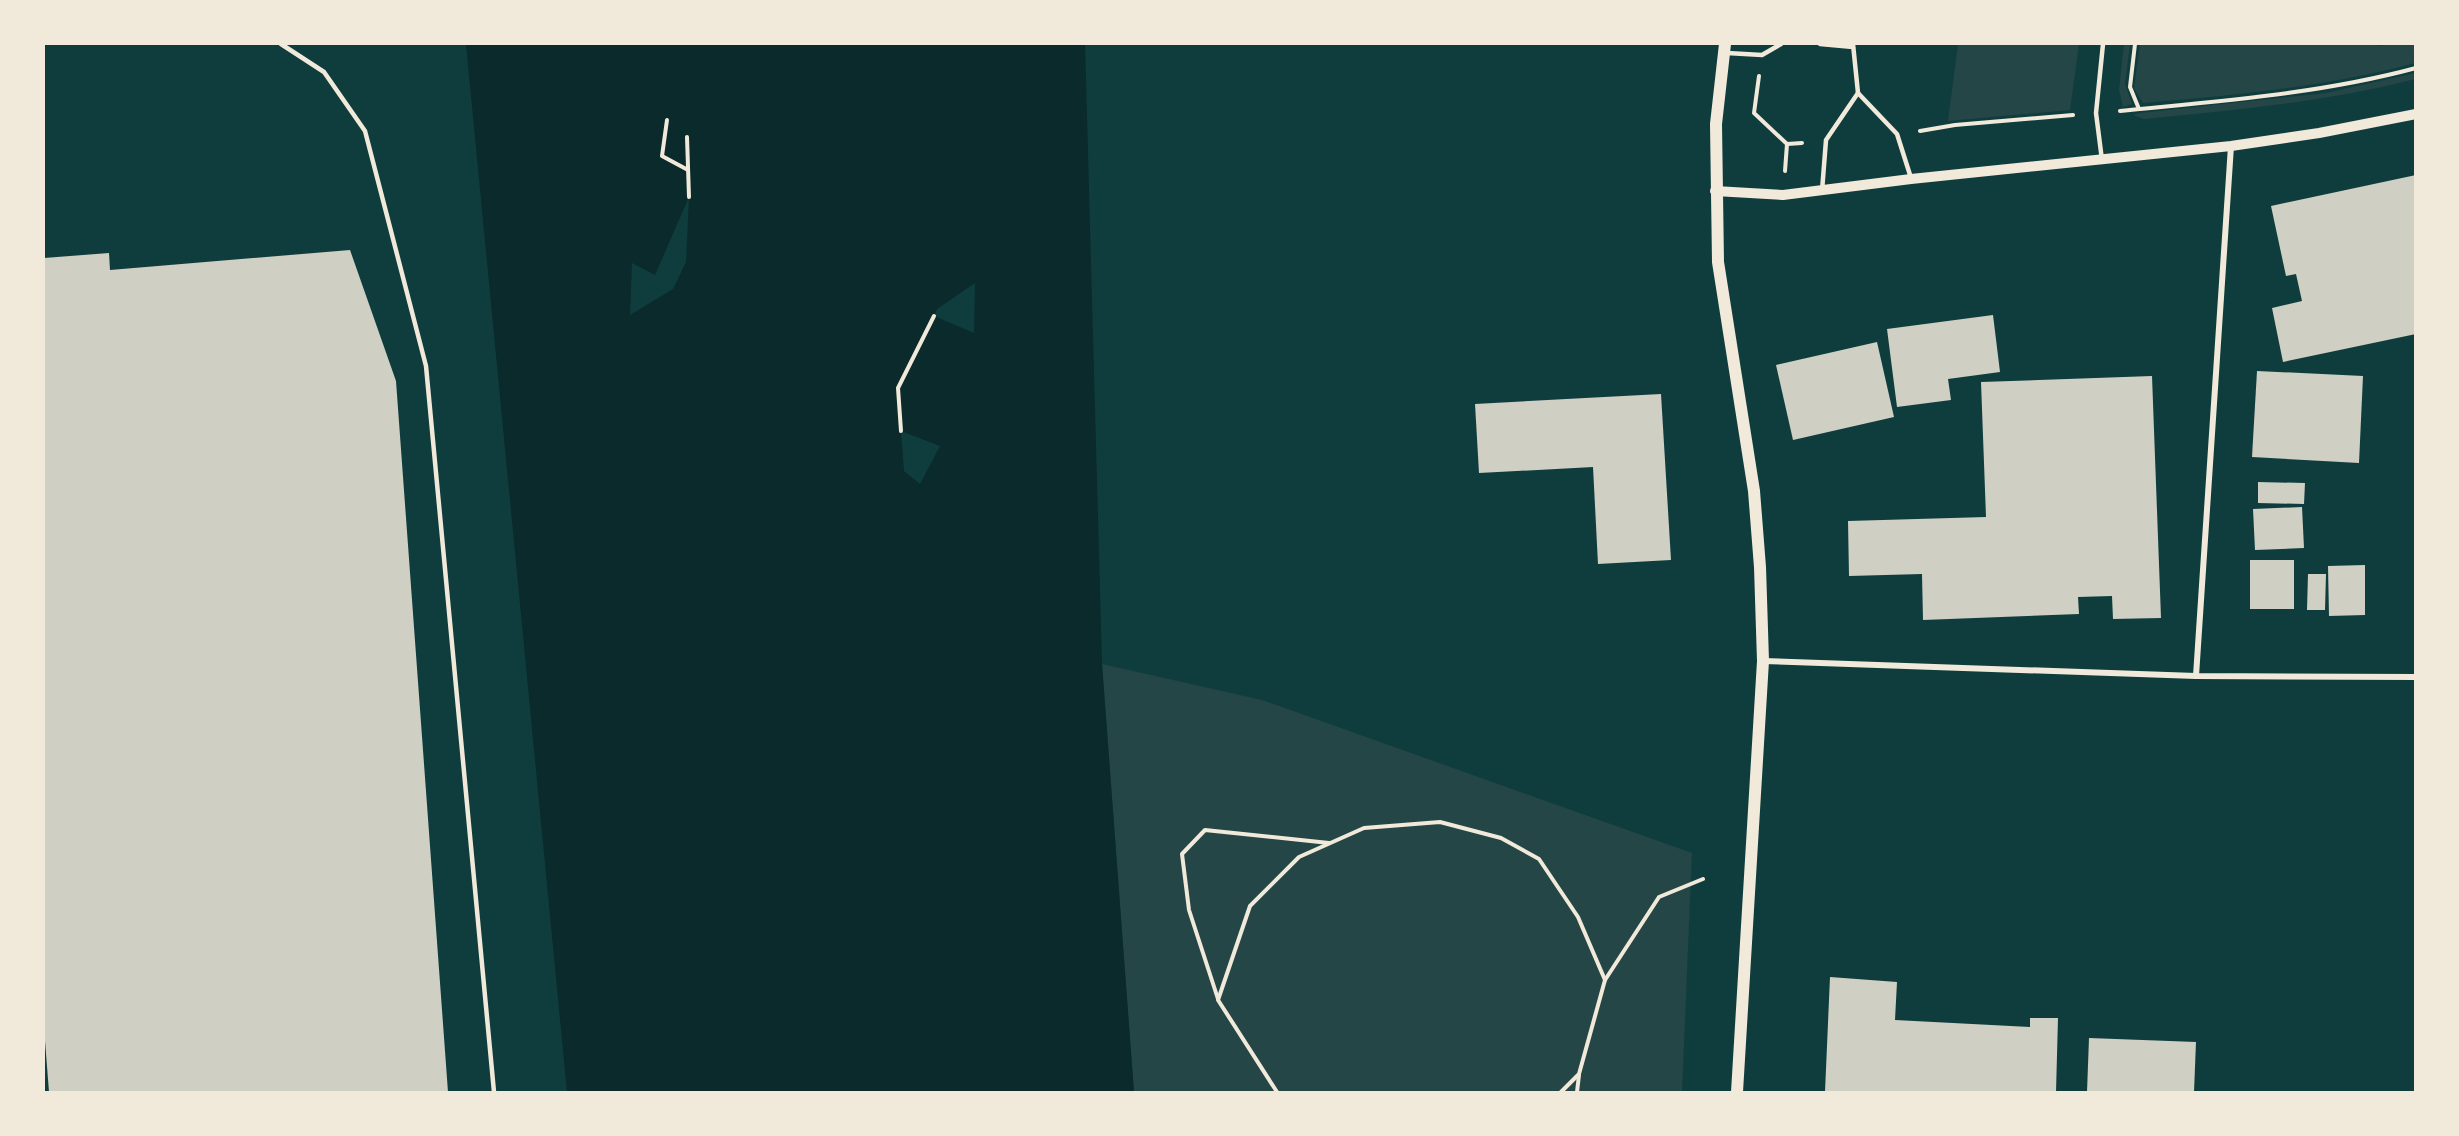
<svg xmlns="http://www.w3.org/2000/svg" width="2459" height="1136" viewBox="0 0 2459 1136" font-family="Montserrat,sans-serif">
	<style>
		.green { fill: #244646 }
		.water { fill: #0a2a2b }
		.pier { fill: #0f3d3e }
		.building { fill: #cfcfc3 }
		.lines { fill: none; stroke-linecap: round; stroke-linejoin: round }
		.path { stroke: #f1e9da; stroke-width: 4 }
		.service { stroke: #f1e9da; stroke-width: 4.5 }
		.minor { stroke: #f1e9da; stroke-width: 6 }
		.tertiary { stroke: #f1e9da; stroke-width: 10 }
		.secondary { stroke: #f1e9da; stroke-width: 12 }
	</style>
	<rect width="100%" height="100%" fill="#0f3d3e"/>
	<g class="green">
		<path d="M1958,44H2079L2070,110L1948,121Z"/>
		<path d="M2124,44H2130L2125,84L2132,104L2123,107L2119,90Z"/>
		<path d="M2140,44H2362L2383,46V44H2415V63C2326,87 2235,95 2143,103L2134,88Z"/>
		<path d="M2415,73V79C2326,102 2236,110 2144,119L2133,115L2140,113L2326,93Z"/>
		<path d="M1102,664L1262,700L1692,853L1682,1092H1134Z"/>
	</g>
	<path class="water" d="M466,44H1085L1102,664L1134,1092H567Z"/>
	<g class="pier">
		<path d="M689,197L686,262L673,289L630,315L632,263L655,275Z"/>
		<path d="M975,283L974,333L934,316L937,309Z"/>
		<path d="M901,431L940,446L920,484L904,471Z"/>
	</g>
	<g class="building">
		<path d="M2416,175V334L2283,362L2272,308L2302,301L2296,274L2286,276L2271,206Z"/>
		<path d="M350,250L396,381L448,1092H49L44,1028V258L109,253L110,270Z"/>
		<path d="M1993,315L2000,372L1948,379L1951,400L1897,407L1887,329Z"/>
		<path d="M1877,342L1894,417L1793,440L1776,365Z"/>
		<path d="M2257,371L2363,376L2359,463L2252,457Z"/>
		<path d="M2152,376L2161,618L2113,619L2112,596L2078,597L2079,614L1923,620L1922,574L1849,576L1848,521L1986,517L1981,382Z"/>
		<path d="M1661,394L1671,560L1598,564L1593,467L1479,473L1475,404Z"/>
		<path d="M2258,482L2305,483L2304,504L2258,503Z"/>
		<path d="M2302,507L2304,548L2255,550L2253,509Z"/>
		<rect x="2250" y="560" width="44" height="49"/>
		<path d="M2365,565V615L2329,616L2328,566Z"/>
		<path d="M2308,574H2326L2325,610H2307Z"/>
		<path d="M1830,977L1897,982L1895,1020L2030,1027V1018H2058L2056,1092H1825Z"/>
		<path d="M2089,1038L2196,1042L2194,1092H2087Z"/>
	</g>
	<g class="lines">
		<g class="path">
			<path d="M2135,44L2130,87L2139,109"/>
			<path d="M1759,76L1754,113L1787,144L1802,143"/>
			<path d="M2120,111C2219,101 2319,94 2416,68"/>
			<path d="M667,120L662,156L688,170"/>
			<path d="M1920,131L1955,125L2073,115"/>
			<path d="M687,137L689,197"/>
			<path d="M1785,171L1787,144"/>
			<path d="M901,431L898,388L934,316"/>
			<path d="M1218,999L1189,910L1182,854L1205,830L1329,843"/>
			<path d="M1277,1092L1218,1000L1250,906L1299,857L1364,828L1440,822L1501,838L1539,859L1578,917L1605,980"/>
			<path d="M1561,1092L1579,1074L1605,980L1659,897L1703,879"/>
			<path d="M1577,1092L1579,1075"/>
		</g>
		<g class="service">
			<path d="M281,44L324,72L365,131L426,366L494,1092"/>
			<path d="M1820,44L1853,47"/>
			<path d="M1727,53L1762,55L1781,44"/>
			<path d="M1858,93L1897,134L1911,178"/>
			<path d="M2102,160L2096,113L2103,44"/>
			<path d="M1822,191L1826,140L1858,93L1853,44"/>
		</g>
		<g class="minor">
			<path d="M1763,661L2196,676L2416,677"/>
			<path d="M2196,676L2231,146"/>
		</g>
		<path class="tertiary" d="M1715,191L1783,195L1911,179L2231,146L2319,133L2416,114"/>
		<path class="secondary" d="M1725,44L1716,124L1718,262L1754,491L1760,567L1763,661L1737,1092"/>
	</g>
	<rect width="2459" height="1136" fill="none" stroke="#f1e9da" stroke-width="90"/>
</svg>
